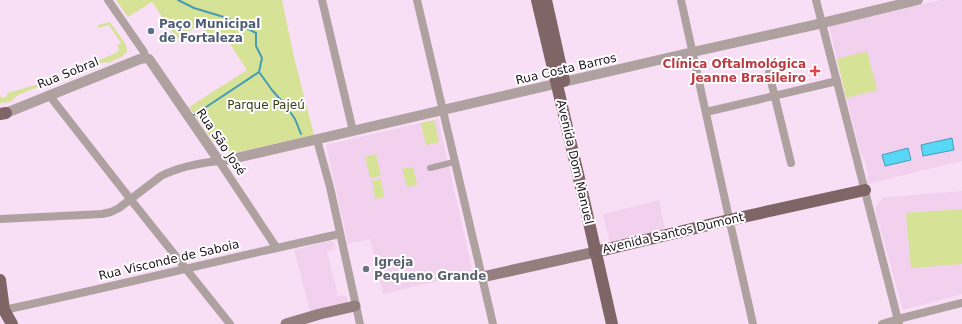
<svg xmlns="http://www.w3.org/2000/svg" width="962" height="324" viewBox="0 0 962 324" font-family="'DejaVu Sans',sans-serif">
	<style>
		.built { fill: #f1d1ee }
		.green { fill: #d6e295 }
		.water { fill: #59d7f7; stroke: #479cb5 }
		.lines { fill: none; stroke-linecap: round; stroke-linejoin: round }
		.stream { stroke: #479cb5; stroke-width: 2 }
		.pedestrian { stroke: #b0a1a1; stroke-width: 6 }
		.minor { stroke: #b0a1a1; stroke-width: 8 }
		.tertiary { stroke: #b0a1a1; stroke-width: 10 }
		.secondary { stroke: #947e7e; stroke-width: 11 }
		.primary { stroke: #806566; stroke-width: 12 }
		.service-dot { fill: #5c6f8a; stroke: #fff; stroke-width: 1.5 }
		.health-dot { fill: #e0444e; stroke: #fff; stroke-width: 1.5 }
		.worship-dot { fill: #6b7280; stroke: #fff; stroke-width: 1.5 }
		.labels { text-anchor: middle; stroke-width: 4; stroke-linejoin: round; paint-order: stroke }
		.service-label { font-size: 12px; font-weight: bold; fill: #4e5e75; stroke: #fff; text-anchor: start }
		.health-label { font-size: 12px; font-weight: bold; fill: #be3a42; stroke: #fff; text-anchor: end }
		.street-label { font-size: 12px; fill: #1d141c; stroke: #fff }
		.park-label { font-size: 12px; fill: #373d15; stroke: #fff }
		.worship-label { font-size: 12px; font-weight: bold; fill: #5b616d; stroke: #fff; text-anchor: start }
	</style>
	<rect width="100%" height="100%" fill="#f9dff6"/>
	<g class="built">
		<path d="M941,0H962V161L867,184L868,174L864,157L860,152L829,26Z"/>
		<path d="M438,119L473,273L383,294L370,239L348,244L326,145Z"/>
		<path d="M962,191V294L903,310L876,213V206L883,198L888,197Z"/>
		<path d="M659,200L665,230L611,242L609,240L603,214Z"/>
		<path d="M331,241L334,243L335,247L333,250L327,251L338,296L344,295L347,298L348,301L345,304L310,311L294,250Z"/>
	</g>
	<g class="green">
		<path d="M116,0H282L294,57L314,135L234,153L216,146L189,107L247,70L226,38L215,45L200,24L177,39L152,2L128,17Z"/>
		<path d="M110,22L126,45L127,51L123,56L108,63L104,62L63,79L62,77L73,72L76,70L118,52L119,49L117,46L121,43L109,25L98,28V25Z"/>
		<path d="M867,51L877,90L846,98L837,59Z"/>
		<path d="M50,81V82L18,95L10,102L0,103V96L3,98L7,96V93Z"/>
		<path d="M434,120L439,142L426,145L421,123Z"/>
		<path d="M376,154L381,176L370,178L365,157Z"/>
		<path d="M413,167L417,185L407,187L402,169Z"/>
		<path d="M381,179L384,197L375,199L372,181Z"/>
		<path d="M962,209V264L911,268L906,213Z"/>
	</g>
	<g class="water">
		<path d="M952,138L954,150L923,156L921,145Z"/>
		<path d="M908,148L911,160L885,166L882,155Z"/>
	</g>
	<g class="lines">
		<g class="stream">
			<path d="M178,0L194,8L227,18L256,33V46L262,58L259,72L194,115"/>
			<path d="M259,72L272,90L286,106L295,119L301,134"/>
		</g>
		<path class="pedestrian" d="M430,168L450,163"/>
		<g class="minor">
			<path d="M108,0L144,52"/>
			<path d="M322,0L353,131"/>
			<path d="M417,0L493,324"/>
			<path d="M681,0L731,227L753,324"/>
			<path d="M816,0L899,324"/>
			<path d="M769,73L791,163"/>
			<path d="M49,95L135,205L230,324"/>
			<path d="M706,112L837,81"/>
			<path d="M317,140L330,187L360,324"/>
			<path d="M0,219L82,215L102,214L111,212L119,208L161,176C179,167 199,163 219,161L276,247"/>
			<path d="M4,310C116,286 228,258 340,234"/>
			<path d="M882,324L898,319L962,303"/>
		</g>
		<path class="tertiary" d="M6,113L140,59L146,58L149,59L219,161L236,158L693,52L814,25L918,0"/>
		<g class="secondary">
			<path d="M482,277L595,252"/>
			<path d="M286,324L320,314L355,306"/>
		</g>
		<g class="primary">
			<path d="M537,0L578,174L612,324"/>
			<path d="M546,0L564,81"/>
			<path d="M0,114L6,113"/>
			<path d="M595,252L729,220L865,190"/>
			<path d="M0,280L4,310L12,324"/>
		</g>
	</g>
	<circle class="service-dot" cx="151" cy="31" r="4"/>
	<path class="health-dot" d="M813 65h4v4h4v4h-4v4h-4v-4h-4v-4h4z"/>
	<circle class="worship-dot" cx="366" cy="269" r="4"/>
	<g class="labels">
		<g class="service-label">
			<text x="159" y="28">Paço Municipal<tspan x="159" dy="14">de Fortaleza</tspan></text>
		</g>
		<g class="health-label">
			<text x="806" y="68">Clínica Oftalmológica<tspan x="806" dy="14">Jeanne Brasileiro</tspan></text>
		</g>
		<g class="street-label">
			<text transform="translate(566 69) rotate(-13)" y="4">Rua Costa Barros</text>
			<text transform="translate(68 73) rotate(-22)" y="4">Rua Sobral</text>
			<text transform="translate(221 142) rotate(56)" y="4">Rua São José</text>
			<text transform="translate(575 162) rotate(77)" y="4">Avenida Dom Manuel</text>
			<text transform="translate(673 233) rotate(-13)" y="4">Avenida Santos Dumont</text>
			<text transform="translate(169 260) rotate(-13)" y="4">Rua Visconde de Saboia</text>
		</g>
		<g class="park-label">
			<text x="266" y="109">Parque Pajeú</text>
		</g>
		<g class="worship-label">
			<text x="374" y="266">Igreja<tspan x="374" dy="14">Pequeno Grande</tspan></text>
		</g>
	</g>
</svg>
